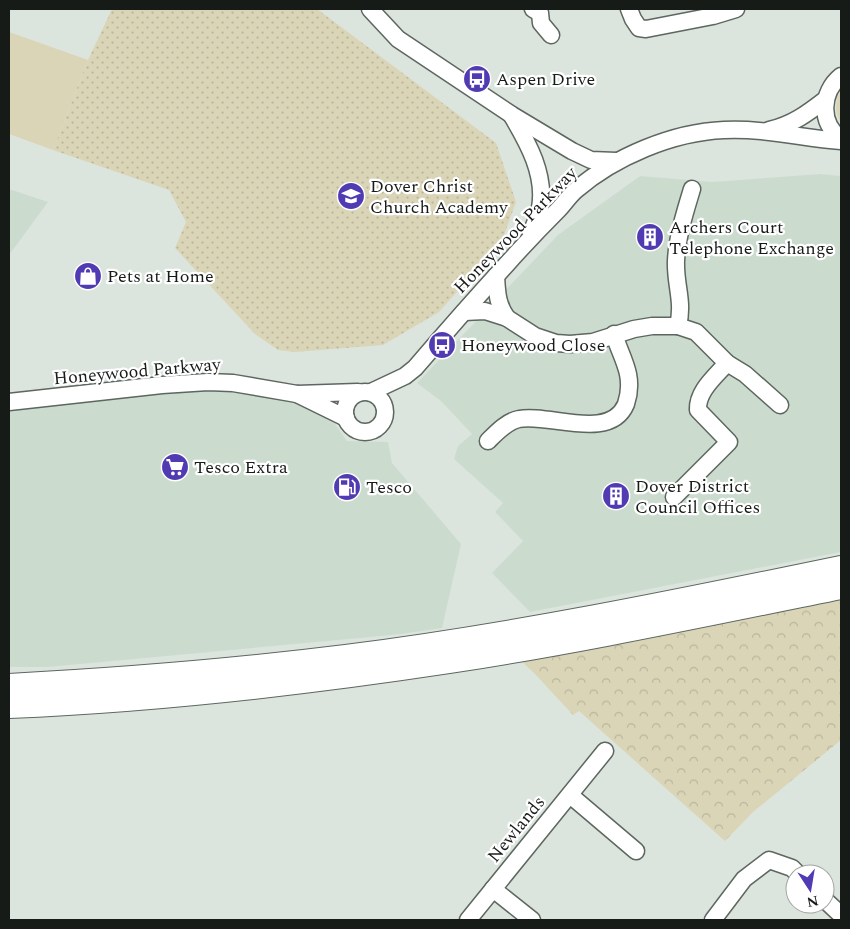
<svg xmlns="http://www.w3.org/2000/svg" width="850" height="929" viewBox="0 0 850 929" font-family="Spectral,serif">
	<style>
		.built { fill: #cbdccf }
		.green { fill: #dad5b7 }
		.forest { fill: url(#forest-crowns) }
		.park { fill: url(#park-dots) }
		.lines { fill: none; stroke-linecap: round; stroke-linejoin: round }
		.minor-casing { stroke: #5d665f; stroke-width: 19 }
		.highway-casing { stroke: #5d665f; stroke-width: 26 }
		.minor { stroke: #fff; stroke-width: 16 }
		.highway { stroke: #fff; stroke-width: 24 }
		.labels { text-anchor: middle; stroke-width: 4.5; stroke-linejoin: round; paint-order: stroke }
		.poi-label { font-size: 18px; fill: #171b18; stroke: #fff; text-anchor: start }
		.street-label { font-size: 18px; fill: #171b18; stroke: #fff }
	</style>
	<defs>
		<pattern id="forest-crowns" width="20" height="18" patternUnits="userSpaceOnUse" patternTransform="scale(1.25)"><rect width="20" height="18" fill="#dad5b7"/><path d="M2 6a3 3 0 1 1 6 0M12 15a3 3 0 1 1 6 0" fill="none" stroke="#bab69d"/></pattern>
		<pattern id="park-dots" width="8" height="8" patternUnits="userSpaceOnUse" patternTransform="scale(1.25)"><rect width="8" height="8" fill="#dad5b7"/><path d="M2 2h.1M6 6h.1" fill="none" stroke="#bab69d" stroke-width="1.8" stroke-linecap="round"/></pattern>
	</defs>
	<rect width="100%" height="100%" fill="#dbe5dd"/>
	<g class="built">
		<path d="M820,174L841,176V552L530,612L492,573L523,541L495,512L503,503L454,459L458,446L472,434L441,401L417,383L558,235L640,176L712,182Z"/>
		<path d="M9,189L48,202L9,255Z"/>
		<path d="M162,385L260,388L328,414L347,441L388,442L392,463L461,544L442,628L401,634L371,637L48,667H9V402Z"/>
	</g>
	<g class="green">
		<path d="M9,32L88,60L53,150L9,134Z"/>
		<path d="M841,91V124C835,112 834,102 841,91Z"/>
	</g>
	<path class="forest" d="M841,594V740L753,812L725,841L579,711L573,715L535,674L520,660Z"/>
	<path class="park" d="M112,9H317L496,143L516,202L502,241L439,312L383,345L295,352L278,350L255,334L175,248L186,222L169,190L53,150L88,60Z"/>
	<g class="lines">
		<g class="minor-casing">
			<g id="minor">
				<path d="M370,9L398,39L512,115L572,151L591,160L616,161"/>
				<path d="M533,9L540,13L541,23L551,35"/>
				<path d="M629,9L633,19L639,28L646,29L713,16L736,9"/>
				<path d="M841,76C821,92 819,123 841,139"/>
				<path d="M512,116C528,143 546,175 540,208C539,216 534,225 531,233"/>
				<path d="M769,130C792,125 808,113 826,99"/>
				<path d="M496,276C497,292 497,304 507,318"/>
				<path d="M464,312L485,311L507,318L535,336L556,343L570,344L593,342L634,329L652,326H678L696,332L727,363L745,374L780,405"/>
				<path d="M678,326C684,301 675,285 676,261C677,237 685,212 692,189"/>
				<circle cx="365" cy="412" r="20"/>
				<path d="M371,392L405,376L415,368C445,333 475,299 506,265C523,246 540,228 558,210C564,204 569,196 576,190C614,157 673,132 724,130C764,128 802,138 841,141"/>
				<path d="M297,394L346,418"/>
				<path d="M9,402L162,385L208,382L233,383L297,394L358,392"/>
				<path d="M488,441C496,433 507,421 519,419C549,413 610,442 626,404C629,395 630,384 628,374C625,360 618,348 614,334"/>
				<path d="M674,497L729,442L698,410C697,391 715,377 727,363"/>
				<path d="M570,795L636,851"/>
				<path d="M493,889L532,920"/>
				<path d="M825,900L841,915"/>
				<path d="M468,920L605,751"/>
				<path d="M713,920L744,879L769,860L792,868L798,874"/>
			</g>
		</g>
		<g class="highway-casing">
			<g id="highway">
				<path d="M9,686C121,680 234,671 346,657C512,636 677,602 841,568"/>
				<path d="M9,706C156,700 305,683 450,661C581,641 711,613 841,587"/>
			</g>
		</g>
		<use href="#minor" class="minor"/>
		<use href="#highway" class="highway"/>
	</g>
	<defs>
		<g id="bus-disc" transform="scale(1.4375)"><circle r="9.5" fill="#503bb3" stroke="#fff"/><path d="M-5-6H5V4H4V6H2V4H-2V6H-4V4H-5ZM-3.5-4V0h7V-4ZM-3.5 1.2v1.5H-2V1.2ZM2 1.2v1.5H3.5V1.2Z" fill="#fff"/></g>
		<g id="school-disc" transform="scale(1.4375)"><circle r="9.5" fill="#503bb3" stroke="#fff"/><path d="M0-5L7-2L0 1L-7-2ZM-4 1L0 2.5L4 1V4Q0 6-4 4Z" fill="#fff"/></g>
		<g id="building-disc" transform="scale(1.4375)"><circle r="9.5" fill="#503bb3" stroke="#fff"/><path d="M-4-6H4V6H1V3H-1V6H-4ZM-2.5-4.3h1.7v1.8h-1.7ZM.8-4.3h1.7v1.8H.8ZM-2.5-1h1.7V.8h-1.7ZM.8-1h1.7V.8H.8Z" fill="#fff"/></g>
		<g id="shop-disc" transform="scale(1.4375)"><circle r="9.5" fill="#503bb3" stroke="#fff"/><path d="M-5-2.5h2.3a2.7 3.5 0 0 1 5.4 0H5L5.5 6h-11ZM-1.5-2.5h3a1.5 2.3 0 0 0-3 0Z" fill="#fff"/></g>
		<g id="supermarket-disc" transform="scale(1.4375)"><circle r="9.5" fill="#503bb3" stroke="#fff"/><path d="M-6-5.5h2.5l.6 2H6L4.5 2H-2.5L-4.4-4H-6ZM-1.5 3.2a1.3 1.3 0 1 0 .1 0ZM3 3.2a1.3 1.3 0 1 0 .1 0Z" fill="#fff"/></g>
		<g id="fuel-disc" transform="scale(1.4375)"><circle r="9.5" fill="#503bb3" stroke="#fff"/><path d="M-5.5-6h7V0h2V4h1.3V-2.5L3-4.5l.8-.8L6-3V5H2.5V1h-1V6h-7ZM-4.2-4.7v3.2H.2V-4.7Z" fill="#fff"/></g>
	</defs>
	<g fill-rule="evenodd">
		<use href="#bus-disc" x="477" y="79"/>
		<use href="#school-disc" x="351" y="196"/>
		<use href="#building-disc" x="650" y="237"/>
		<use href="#shop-disc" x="88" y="276"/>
		<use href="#bus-disc" x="442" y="345"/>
		<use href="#supermarket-disc" x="175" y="467"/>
		<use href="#fuel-disc" x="347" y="487"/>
		<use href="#building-disc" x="616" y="496"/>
	</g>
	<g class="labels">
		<g class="poi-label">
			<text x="496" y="85">Aspen Drive</text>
			<text x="370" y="192">Dover Christ<tspan x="370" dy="21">Church Academy</tspan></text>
			<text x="669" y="233">Archers Court<tspan x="669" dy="21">Telephone Exchange</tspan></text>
			<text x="107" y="282">Pets at Home</text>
			<text x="461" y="351">Honeywood Close</text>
			<text x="194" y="473">Tesco Extra</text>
			<text x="635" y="492">Dover District<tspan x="635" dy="21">Council Offices</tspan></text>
			<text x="366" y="493">Tesco</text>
		</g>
		<g class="street-label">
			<text transform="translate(515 230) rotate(-46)" y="6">Honeywood Parkway</text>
			<text transform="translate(137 371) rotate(-5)" y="6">Honeywood Parkway</text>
			<text transform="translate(516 829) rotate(-51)" y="6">Newlands</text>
		</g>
	</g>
	<rect width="850" height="929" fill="none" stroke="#171b18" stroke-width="20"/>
	<g transform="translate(810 889) rotate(168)"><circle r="24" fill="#ffffff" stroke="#a2a4a3"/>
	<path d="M0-4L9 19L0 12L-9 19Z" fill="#503bb3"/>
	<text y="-8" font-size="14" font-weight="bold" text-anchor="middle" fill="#171b18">N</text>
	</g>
</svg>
